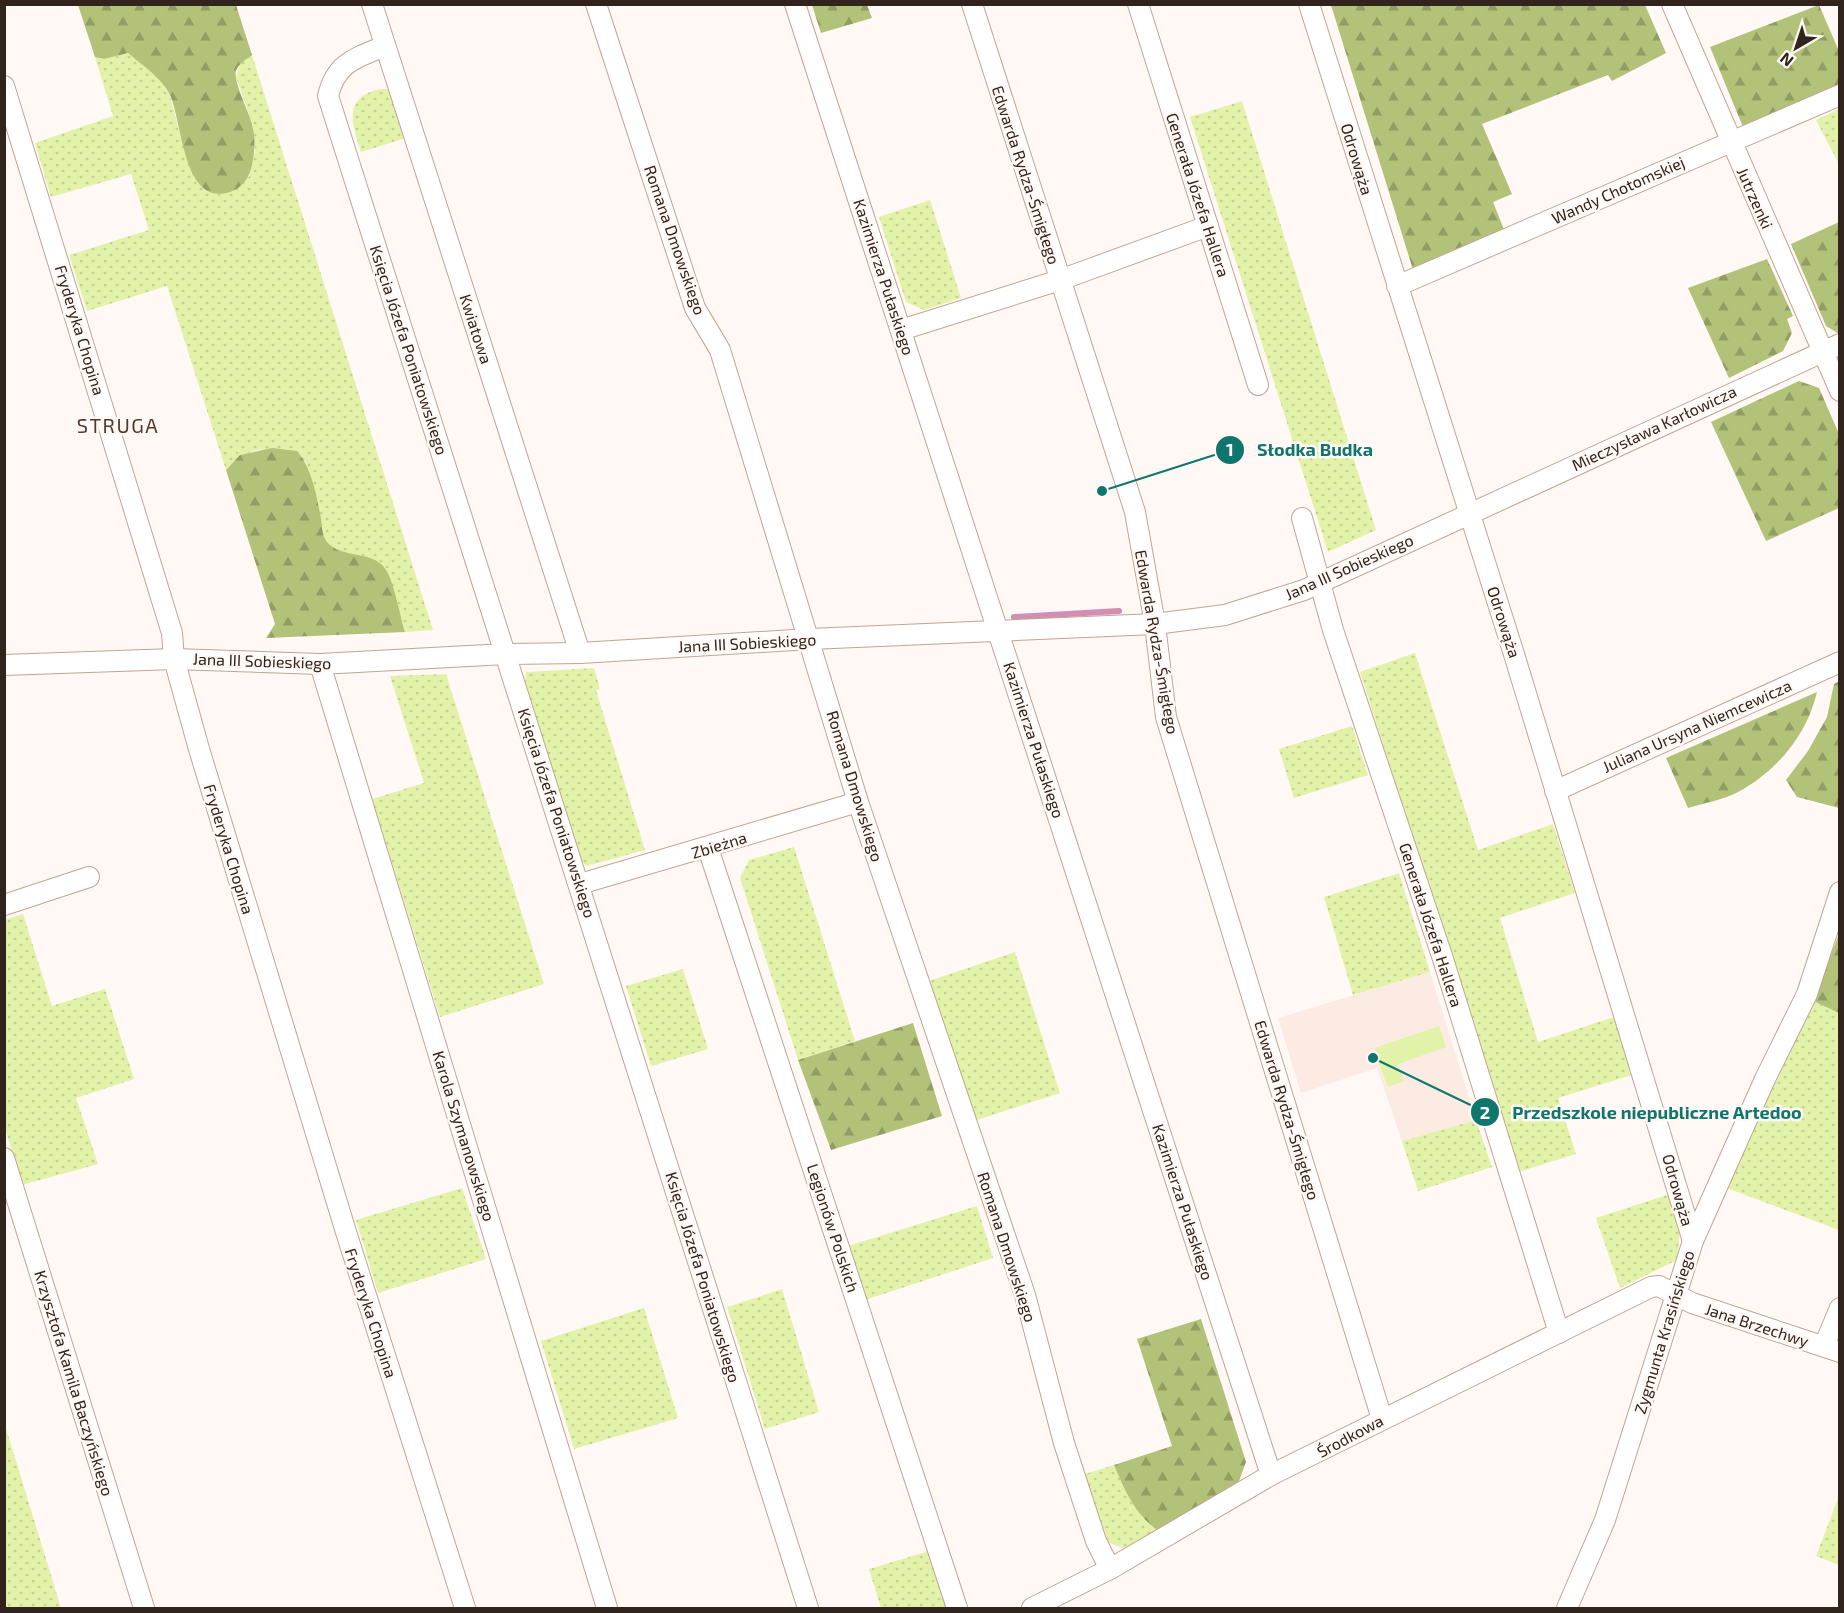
<svg xmlns="http://www.w3.org/2000/svg" width="1844" height="1613" viewBox="0 0 1844 1613" font-family="'Exo 2',sans-serif">
	<style>
		.built { fill: #fbebe2 }
		.grass { fill: url(#grass-dots) }
		.forest { fill: url(#forest-firs) }
		.park { fill: #e2f3a9 }
		.lines { fill: none; stroke-linecap: round; stroke-linejoin: round }
		.stream { stroke: #d48db3; stroke-width: 6 }
		.minor-casing { stroke: #c3a491; stroke-width: 22 }
		.minor { stroke: #fff; stroke-width: 20 }
		.labels { text-anchor: middle; stroke-width: 5; stroke-linejoin: round; paint-order: stroke }
		.street-label { font-size: 16px; fill: #30241d; stroke: #fff8f4 }
		.quarter-label { font-size: 20px; letter-spacing: 1.5px; fill: #533929; stroke: #fff8f4 }
		.leader { fill: none; stroke: #0f766e; stroke-width: 2 }
		.callout-dot { fill: #0f766e; stroke: #fff8f4; stroke-width: 2 }
		.mark-label { font-size: 18px; text-anchor: middle; font-weight: bold; fill: #fff }
		.callout-label { font-size: 18px; text-anchor: middle; font-weight: bold; fill: #0f766e; stroke: #fff8f4; stroke-width: 5; stroke-linejoin: round; paint-order: stroke }
	</style>
	<defs>
		<pattern id="grass-dots" width="8" height="8" patternUnits="userSpaceOnUse" patternTransform="scale(1.5)"><rect width="8" height="8" fill="#e2f3a9"/><path d="M2 2h.1M6 6h.1" fill="none" stroke="#c2d091" stroke-width="1.8" stroke-linecap="round"/></pattern>
		<pattern id="forest-firs" width="22" height="20" patternUnits="userSpaceOnUse" patternTransform="scale(1.5)"><rect width="22" height="20" fill="#b2c279"/><path d="M5 1l3.5 6h-7zM16 11l3.5 6h-7z" fill="#919d63"/></pattern>
	</defs>
	<rect width="100%" height="100%" fill="#fff8f4"/>
	<path class="built" d="M1430,972L1476,1120L1402,1141L1377,1068L1301,1093L1278,1018Z"/>
	<g class="grass">
		<path d="M128,53L160,79L170,96L184,148L249,177L255,151L253,126L236,77L240,64L252,55L433,630L405,632L386,570L377,561L361,555L348,554L332,547L323,536L317,500L305,461C271,448 254,441 226,470L167,286L87,311L69,255L149,230L131,174L51,197L35,143L113,116L95,57L104,59Z"/>
		<path d="M381,89H388L409,137L361,152C352,123 342,97 381,89Z"/>
		<path d="M1242,101L1376,530L1328,552L1190,117Z"/>
		<path d="M1839,109V164L1816,120Z"/>
		<path d="M930,200L961,298L924,310L906,302L879,217Z"/>
		<path d="M1415,653L1478,850L1553,824L1575,893L1500,918L1538,1042L1614,1017L1632,1075L1558,1098L1576,1154L1518,1172L1360,672Z"/>
		<path d="M594,668L600,689L596,690L645,850L587,866L580,860L525,684L526,672Z"/>
		<path d="M446,674L544,984L440,1017L372,799L424,783L390,676Z"/>
		<path d="M1352,726L1368,775L1294,798L1279,749Z"/>
		<path d="M794,847L855,1041L798,1060L740,878L749,860Z"/>
		<path d="M1399,873L1430,972L1353,995L1324,897Z"/>
		<path d="M23,914L52,1006L105,989L134,1079L76,1098L98,1164L22,1185L5,1128L4,920Z"/>
		<path d="M1015,952L1060,1093L974,1121L929,981Z"/>
		<path d="M683,969L708,1049L651,1066L626,986Z"/>
		<path d="M1813,1001L1839,1013V1230L1727,1188Z"/>
		<path d="M1476,1120L1492,1167L1418,1191L1402,1141Z"/>
		<path d="M462,1188L486,1259L378,1293L356,1220Z"/>
		<path d="M1670,1194L1680,1225L1678,1257L1675,1261L1620,1288L1596,1218Z"/>
		<path d="M977,1206L993,1258L865,1300L848,1246Z"/>
		<path d="M782,1289L819,1412L765,1429L727,1307Z"/>
		<path d="M644,1308L678,1418L574,1449L541,1341Z"/>
		<path d="M5,1425L61,1608H5Z"/>
		<path d="M1114,1465C1125,1491 1134,1513 1157,1530L1125,1549L1108,1542L1085,1474Z"/>
		<path d="M1839,1496L1840,1565H1839L1816,1556Z"/>
		<path d="M929,1551L947,1608H881L869,1569Z"/>
	</g>
	<g class="forest">
		<path d="M78,5H236L252,55C247,59 238,64 236,71C233,81 249,112 252,124C256,139 255,154 251,169C248,181 238,191 226,193C183,203 182,121 170,95C161,77 143,66 128,53L104,59L95,57Z"/>
		<path d="M812,5H867L872,18L821,33Z"/>
		<path d="M1331,5H1645L1666,53L1612,81L1608,75L1482,124L1512,194L1493,202L1505,232L1414,273Z"/>
		<path d="M1819,5L1839,51V85L1743,127L1710,47Z"/>
		<path d="M1839,222V334L1826,326L1791,244Z"/>
		<path d="M1767,259L1793,316L1787,319L1792,333L1783,351L1729,378L1688,288Z"/>
		<path d="M1799,381L1819,388L1839,434V508L1766,541L1711,422Z"/>
		<path d="M272,448L297,451C312,468 317,497 321,519C322,525 322,532 324,537C337,562 372,547 386,570C394,582 400,616 405,632L266,638L275,624L226,470L240,455Z"/>
		<path d="M1839,681V808L1797,797L1786,780L1808,751L1827,717L1834,684Z"/>
		<path d="M1817,692C1807,735 1777,771 1738,792C1723,800 1704,803 1688,808L1666,758Z"/>
		<path d="M1839,934V1013L1813,1001Z"/>
		<path d="M913,1023L942,1116L831,1150L798,1060Z"/>
		<path d="M1201,1319L1246,1462L1238,1484L1157,1530C1134,1513 1125,1491 1114,1465L1172,1446L1137,1339Z"/>
	</g>
	<path class="park" d="M1439,1026L1446,1047L1398,1064L1404,1081L1388,1087L1374,1048Z"/>
	<g class="lines">
		<path class="stream" d="M1014,617L1119,611"/>
		<g class="minor-casing">
			<g id="minor">
				<path d="M372,4L580,653"/>
				<path d="M596,4L695,308L720,350L858,802L1025,1295L1064,1443L1096,1541L1110,1569"/>
				<path d="M795,4L1271,1475"/>
				<path d="M972,4L1135,512L1155,624L1166,717L1382,1419"/>
				<path d="M1138,4L1258,385"/>
				<path d="M1309,4L1513,651L1693,1241"/>
				<path d="M1672,4L1840,391"/>
				<path d="M385,46C356,58 336,62 328,96L808,1608"/>
				<path d="M4,86L172,633L174,659L199,749L346,1232L465,1608"/>
				<path d="M1397,286L1840,95"/>
				<path d="M901,330L1060,280L1208,226"/>
				<path d="M1302,518L1333,630L1443,959L1559,1333"/>
				<path d="M320,664L607,1608"/>
				<path d="M4,665L174,659L320,664L506,654L580,653L810,639L1155,624L1225,615L1304,590L1840,344"/>
				<path d="M1555,791L1840,662"/>
				<path d="M708,848L957,1608"/>
				<path d="M580,884L858,802"/>
				<path d="M4,905L89,877"/>
				<path d="M4,1158L144,1608"/>
				<path d="M1824,1346L1840,1308"/>
				<path d="M1032,1608L1110,1569L1271,1475L1651,1287L1659,1286L1692,1303L1840,1352"/>
				<path d="M1567,1608L1605,1520L1693,1241L1765,1079L1807,994L1840,892"/>
			</g>
		</g>
		<use href="#minor" class="minor"/>
	</g>
	<g class="labels">
		<g class="street-label">
			<text transform="translate(1357 159) rotate(73)" y="6">Odrowąża</text>
			<text transform="translate(1026 175) rotate(72)" y="6">Edwarda Rydza-Śmigłego</text>
			<text transform="translate(1618 190) rotate(-24)" y="6">Wandy Chotomskiej</text>
			<text transform="translate(1198 195) rotate(72)" y="6">Generała Józefa Hallera</text>
			<text transform="translate(1755 198) rotate(66)" y="6">Jutrzenki</text>
			<text transform="translate(675 240) rotate(71)" y="6">Romana Dmowskiego</text>
			<text transform="translate(884 277) rotate(72)" y="6">Kazimierza Pułaskiego</text>
			<text transform="translate(476 329) rotate(72)" y="6">Kwiatowa</text>
			<text transform="translate(80 330) rotate(73)" y="6">Fryderyka Chopina</text>
			<text transform="translate(409 350) rotate(72)" y="6">Księcia Józefa Poniatowskiego</text>
			<text transform="translate(1654 428) rotate(-25)" y="6">Mieczysława Karłowicza</text>
			<text transform="translate(1349 567) rotate(-24)" y="6">Jana III Sobieskiego</text>
			<text transform="translate(1504 622) rotate(72)" y="6">Odrowąża</text>
			<text transform="translate(1157 642) rotate(80)" y="6">Edwarda Rydza-Śmigłego</text>
			<text transform="translate(747 643) rotate(-3)" y="6">Jana III Sobieskiego</text>
			<text transform="translate(262 661) rotate(2)" y="6">Jana III Sobieskiego</text>
			<text transform="translate(1697 726) rotate(-24)" y="6">Juliana Ursyna Niemcewicza</text>
			<text transform="translate(1034 740) rotate(72)" y="6">Kazimierza Pułaskiego</text>
			<text transform="translate(855 786) rotate(73)" y="6">Romana Dmowskiego</text>
			<text transform="translate(557 813) rotate(72)" y="6">Księcia Józefa Poniatowskiego</text>
			<text transform="translate(719 845) rotate(-17)" y="6">Zbieżna</text>
			<text transform="translate(229 849) rotate(73)" y="6">Fryderyka Chopina</text>
			<text transform="translate(1431 925) rotate(72)" y="6">Generała Józefa Hallera</text>
			<text transform="translate(1287 1110) rotate(73)" y="6">Edwarda Rydza-Śmigłego</text>
			<text transform="translate(464 1136) rotate(73)" y="6">Karola Szymanowskiego</text>
			<text transform="translate(1678 1190) rotate(74)" y="6">Odrowąża</text>
			<text transform="translate(1183 1202) rotate(72)" y="6">Kazimierza Pułaskiego</text>
			<text transform="translate(833 1228) rotate(72)" y="6">Legionów Polskich</text>
			<text transform="translate(1007 1247) rotate(72)" y="6">Romana Dmowskiego</text>
			<text transform="translate(703 1277) rotate(73)" y="6">Księcia Józefa Poniatowskiego</text>
			<text transform="translate(371 1313) rotate(72)" y="6">Fryderyka Chopina</text>
			<text transform="translate(1757 1325) rotate(18)" y="6">Jana Brzechwy</text>
			<text transform="translate(1664 1332) rotate(-73)" y="6">Zygmunta Krasińskiego</text>
			<text transform="translate(74 1383) rotate(73)" y="6">Krzysztofa Kamila Baczyńskiego</text>
			<text transform="translate(1350 1436) rotate(-28)" y="6">Środkowa</text>
		</g>
		<g class="quarter-label">
			<text x="118" y="433">STRUGA</text>
		</g>
	</g>
	<path class="leader" d="M1102 491L1230 450M1373 1058L1485 1112"/>
	<g class="callout-dot">
		<circle cx="1102" cy="491" r="6"/>
		<circle cx="1373" cy="1058" r="6"/>
		<circle cx="1230" cy="450" r="15"/>
		<circle cx="1485" cy="1112" r="15"/>
	</g>
	<g class="mark-label">
		<text x="1230" y="456">1</text>
		<text x="1485" y="1119">2</text>
	</g>
	<g class="callout-label">
		<text x="1315" y="456">Słodka Budka</text>
		<text x="1657" y="1119">Przedszkole niepubliczne Artedoo</text>
	</g>
	<rect width="1844" height="1613" fill="none" stroke="#30241d" stroke-width="12"/>
	<g transform="translate(1796 48) rotate(219)" stroke="#fff8f4" stroke-width="4.5" paint-order="stroke">
	<path d="M0-4.5L10 22L0 15L-10 22Z" fill="#30241d"/>
	<text y="-9" font-size="16" font-weight="bold" text-anchor="middle" fill="#30241d">N</text>
	</g>
</svg>
